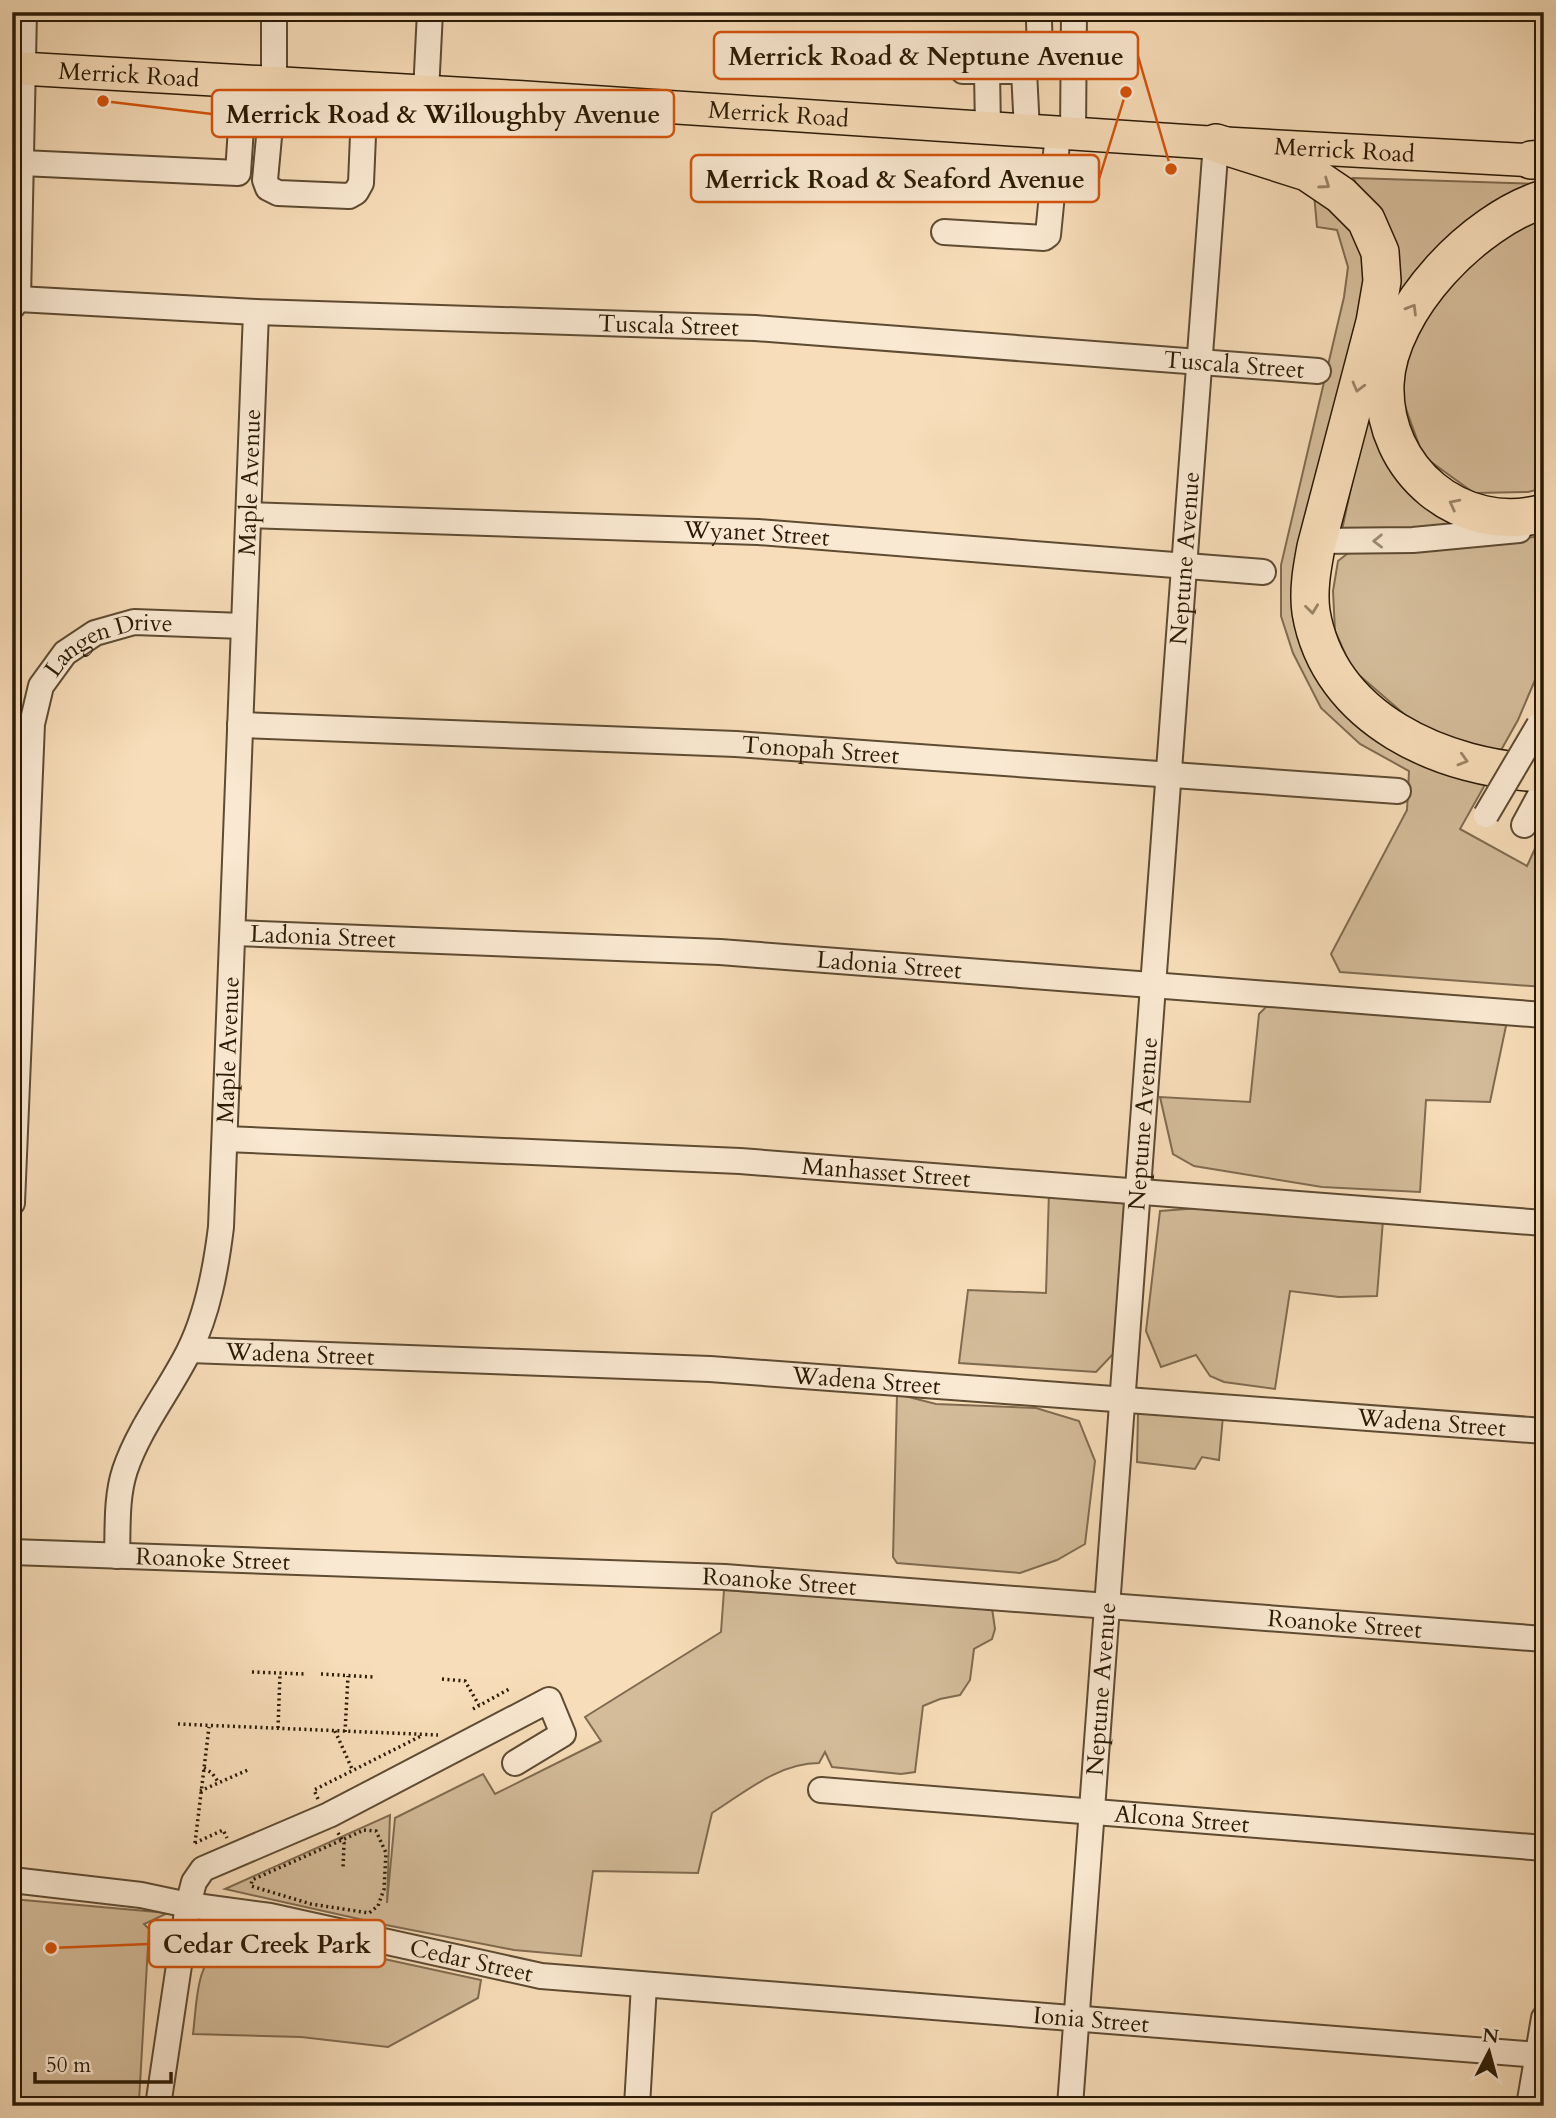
<svg xmlns="http://www.w3.org/2000/svg" width="1556" height="2118" viewBox="0 0 1556 2118" font-family="Cardo,serif">
	<style>
		.green { fill: #d4bc9a; stroke: #806b50; stroke-width: 2 }
		.lines { fill: none; stroke-linecap: round; stroke-linejoin: round }
		.minor-casing { stroke: #5e4b32; stroke-width: 28 }
		.major-casing { stroke: #2b1a05; stroke-width: 35 }
		.highway-casing { stroke: #2b1a05; stroke-width: 40 }
		.path { stroke: #2b1a05; stroke-width: 3.5; stroke-dasharray: 2 3.5; stroke-linecap: butt }
		.minor { stroke: #fae9d2; stroke-width: 24 }
		.major { stroke: #f7ddb9; stroke-width: 32 }
		.highway { stroke: #f7ddb9; stroke-width: 37 }
		.minor-bridge-casing { stroke: #5e4b32; stroke-width: 28; stroke-linecap: butt }
		.minor-bridge { stroke: #fae9d2; stroke-width: 24 }
		.oneway { stroke: #9b8568 }
		.oneway2 { stroke: #9d8c76 }
		.labels { text-anchor: middle; stroke-width: 5; stroke-linejoin: round; paint-order: stroke }
		.street-label { font-size: 24px; fill: #2b1a05; stroke: #fae9d2 }
		.leader { fill: none; stroke: #d5530b; stroke-width: 2.5 }
		.callout-dot { fill: #d5530b; stroke: #fae9d2; stroke-width: 2.5 }
		.callout { fill: #fae9d2; stroke: #d5530b; stroke-width: 2.5 }
		.callout-label { font-size: 26px; text-anchor: middle; font-weight: bold; fill: #2b1a05 }
	</style>
	<rect width="100%" height="100%" fill="#f7ddb9"/>
	<filter id="stains"><feTurbulence type="fractalNoise" baseFrequency=".00286" numOctaves="4"/><feColorMatrix values="0 0 0 0 .2 0 0 0 0 .09 0 0 0 0 .02 0 0 0 .5 -.17"/></filter>
	<radialGradient id="worn" r=".72"><stop offset=".6" stop-color="#630" stop-opacity="0"/><stop offset="1" stop-color="#630" stop-opacity=".3"/></radialGradient>
	<g class="green">
		<path d="M1353,178L1540,184L1397,300L1367,202Z"/>
		<path d="M1314,194L1341,205L1374,264L1307,544L1335,695L1491,774L1460,829L1527,866L1544,829V987L1340,972L1331,954L1407,810L1409,771L1360,744L1321,708L1293,653L1281,616V565L1344,297L1348,267L1337,230L1317,227Z"/>
		<path d="M1544,207V488L1528,492L1474,493L1423,456L1400,392L1409,343L1454,269Z"/>
		<path d="M1367,380L1380,411L1484,522L1450,529L1342,530L1353,478L1345,460Z"/>
		<path d="M1544,536V659L1518,720L1500,752L1477,754L1411,720L1352,669L1335,631L1333,591L1338,561L1352,550L1496,541Z"/>
		<path d="M1269,1004L1494,1018L1506,1026L1490,1102L1426,1100L1420,1192L1322,1187L1194,1166L1173,1154L1160,1097L1250,1102L1259,1014Z"/>
		<path d="M1049,1191L1113,1198L1127,1204L1115,1352L1096,1372L959,1363L968,1290L1046,1293Z"/>
		<path d="M1214,1207L1383,1220L1377,1296L1339,1297L1290,1291L1275,1389L1224,1382L1210,1376L1196,1355L1161,1367L1146,1331L1160,1211Z"/>
		<path d="M897,1394L936,1404L1036,1408L1079,1421L1095,1461L1085,1544L1057,1560L1020,1573L897,1563L893,1557Z"/>
		<path d="M1138,1413L1223,1416L1219,1460L1202,1457L1195,1469L1137,1462Z"/>
		<path d="M724,1590L992,1608L995,1629L992,1639L974,1649L970,1680L960,1695L940,1699L923,1706L915,1772L901,1774L832,1767L825,1752L819,1763C779,1763 745,1792 712,1813L698,1873L593,1871L581,1956L514,1950L386,1925L225,1889L390,1815L387,1903L395,1818L483,1774L495,1794L601,1741L585,1717L721,1632Z"/>
		<path d="M12,1899L168,1913L144,1924L149,1929L139,2101L135,2106H12Z"/>
		<path d="M269,1934L481,1980L478,1998L388,2047L301,2037L193,2034C198,1991 195,1971 224,1936Z"/>
	</g>
	<g class="lines">
		<g class="minor-casing">
			<g id="minor">
				<path d="M274,12V83L265,180L268,188L278,193L349,196L356,192L361,183L365,88"/>
				<path d="M1039,22L1040,50"/>
				<path d="M963,71H1024L1040,50L1074,52"/>
				<path d="M1024,71L1027,131"/>
				<path d="M987,72L988,128"/>
				<path d="M426,92L430,12"/>
				<path d="M1073,134L1074,12"/>
				<path d="M22,163L238,173L244,83"/>
				<path d="M944,232L1044,238L1048,235L1058,133"/>
				<path id="s1" d="M18,299L256,312L755,328L1318,371"/>
				<path d="M12,307L18,299L24,12"/>
				<path id="s2" d="M249,515L758,532L1263,572"/>
				<path d="M1317,541L1413,540L1519,530"/>
				<path id="s3" d="M240,725L736,744L1398,791"/>
				<path d="M1524,825L1544,788"/>
				<path id="s4" d="M234,933L720,952L1544,1015"/>
				<path id="s5" d="M225,1139L740,1161L1544,1223"/>
				<path id="s6" d="M12,1203L32,724L41,686L65,653L95,633L134,622L243,626"/>
				<path id="s7" d="M190,1350L710,1369L1544,1431"/>
				<path id="s8" d="M12,1552L725,1577L1544,1639"/>
				<path id="s9" d="M117,1556C118,1528 116,1497 125,1470C139,1428 169,1391 189,1351C208,1313 216,1268 221,1227L256,312"/>
				<path id="s10" d="M821,1790L1544,1848"/>
				<path id="s11" d="M12,1880L141,1895L188,1905L270,1916L541,1976L1538,2055"/>
				<path d="M158,2106L188,1905L194,1882L203,1869L329,1815L549,1700L563,1734L515,1763"/>
				<path d="M637,2106L644,1985"/>
				<path id="s12" d="M1070,2106C1119,1451 1166,797 1216,143"/>
				<path d="M1529,2106L1544,2018"/>
			</g>
		</g>
		<g class="major-casing">
			<g id="major">
				<path id="s13" d="M12,68L518,97L1216,143L1544,161"/>
			</g>
		</g>
		<g class="highway-casing">
			<g id="highway">
				<path d="M1216,143L1307,172L1341,195L1366,220L1380,252L1382,281L1375,322L1316,547C1312,568 1308,590 1311,612C1329,720 1444,770 1544,773"/>
				<path d="M1531,160L1544,159"/>
				<path d="M1544,199C1475,220 1388,309 1385,384C1382,470 1460,536 1544,513"/>
			</g>
		</g>
		<g class="path">
			<path d="M252,1672L305,1674"/>
			<path d="M321,1674L373,1677"/>
			<path d="M442,1679L465,1681L479,1705"/>
			<path d="M473,1709L511,1688"/>
			<path d="M178,1724L438,1735"/>
			<path d="M278,1728L280,1674"/>
			<path d="M335,1731L353,1771"/>
			<path d="M345,1732L348,1676"/>
			<path d="M204,1768L212,1773L219,1783"/>
			<path d="M200,1791L250,1769"/>
			<path d="M318,1799L314,1790L423,1735"/>
			<path d="M364,1830L376,1831L386,1853L384,1889L378,1906L369,1913L311,1904L251,1886L252,1880Z"/>
			<path d="M338,1833L344,1843L343,1868"/>
			<path d="M195,1843L223,1830L227,1838"/>
			<path d="M195,1843L209,1727"/>
		</g>
		<use href="#minor" class="minor"/>
		<use href="#major" class="major"/>
		<use href="#highway" class="highway"/>
		<g class="minor-bridge-casing">
			<path id="minor-bridge" d="M1486,815L1539,725"/>
		</g>
		<use href="#minor-bridge" class="minor-bridge"/>
	</g>
	<defs><path id="oneway-chevron" d="M-2-3.5L2.5 0L-2 3.5" fill="none" stroke-width="1.6" stroke-linecap="round" stroke-linejoin="round" transform="scale(1.75)"/></defs>
	<g class="oneway">
		<use href="#oneway-chevron" transform="translate(1325 184) rotate(35)"/>
		<use href="#oneway-chevron" transform="translate(1412 309) rotate(-59)"/>
		<use href="#oneway-chevron" transform="translate(1358 387) rotate(105)"/>
		<use href="#oneway-chevron" transform="translate(1454 504) rotate(-153)"/>
		<use href="#oneway-chevron" transform="translate(1312 609) rotate(83)"/>
		<use href="#oneway-chevron" transform="translate(1463 760) rotate(16)"/>
	</g>
	<use class="oneway2" href="#oneway-chevron" transform="translate(1378 541) rotate(179)"/>
	<g class="labels">
		<g class="street-label">
			<text dy="8" stroke="none"><textPath href="#s13" startOffset="117">Merrick Road</textPath></text>
			<text dy="8" stroke="none"><textPath href="#s13" startOffset="768">Merrick Road</textPath></text>
			<text dy="8" stroke="none"><textPath href="#s13" startOffset="1335">Merrick Road</textPath></text>
			<text dy="8" stroke="none"><textPath href="#s1" startOffset="651">Tuscala Street</textPath></text>
			<text dy="8" stroke="none"><textPath href="#s1" startOffset="1218">Tuscala Street</textPath></text>
			<text dy="8" stroke="none"><textPath href="#s9" startOffset="1096">Maple Avenue</textPath></text>
			<text dy="8" stroke="none"><textPath href="#s2" startOffset="508">Wyanet Street</textPath></text>
			<text dy="8" stroke="none"><textPath href="#s12" startOffset="1552">Neptune Avenue</textPath></text>
			<text dy="8" stroke="none"><textPath href="#s6" startOffset="604">Langen Drive</textPath></text>
			<text dy="8" stroke="none"><textPath href="#s3" startOffset="581">Tonopah Street</textPath></text>
			<text dy="8" stroke="none"><textPath href="#s4" startOffset="89">Ladonia Street</textPath></text>
			<text dy="8" stroke="none"><textPath href="#s4" startOffset="656">Ladonia Street</textPath></text>
			<text dy="8" stroke="none"><textPath href="#s9" startOffset="528">Maple Avenue</textPath></text>
			<text dy="8" stroke="none"><textPath href="#s12" startOffset="985">Neptune Avenue</textPath></text>
			<text dy="8" stroke="none"><textPath href="#s5" startOffset="662">Manhasset Street</textPath></text>
			<text dy="8" stroke="none"><textPath href="#s7" startOffset="110">Wadena Street</textPath></text>
			<text dy="8" stroke="none"><textPath href="#s7" startOffset="677">Wadena Street</textPath></text>
			<text dy="8" stroke="none"><textPath href="#s7" startOffset="1244">Wadena Street</textPath></text>
			<text dy="8" stroke="none"><textPath href="#s8" startOffset="201">Roanoke Street</textPath></text>
			<text dy="8" stroke="none"><textPath href="#s8" startOffset="768">Roanoke Street</textPath></text>
			<text dy="8" stroke="none"><textPath href="#s8" startOffset="1335">Roanoke Street</textPath></text>
			<text dy="8" stroke="none"><textPath href="#s12" startOffset="418">Neptune Avenue</textPath></text>
			<text dy="8" stroke="none"><textPath href="#s10" startOffset="362">Alcona Street</textPath></text>
			<text dy="8" stroke="none"><textPath href="#s11" startOffset="467">Cedar Street</textPath></text>
			<text dy="8" stroke="none"><textPath href="#s11" startOffset="1090">Ionia Street</textPath></text>
		</g>
	</g>
	<path class="leader" d="M1171 169L1138 56M103 101L212 114M1126 92L1099 179M51 1948L149 1944"/>
	<g class="callout-dot">
		<circle cx="1171" cy="169" r="7"/>
		<circle cx="103" cy="101" r="7"/>
		<circle cx="1126" cy="92" r="7"/>
		<circle cx="51" cy="1948" r="7"/>
	</g>
	<g class="callout">
		<rect x="714" y="32" width="424" height="47" rx="7"/>
		<rect x="212" y="90" width="462" height="47" rx="7"/>
		<rect x="691" y="155" width="408" height="47" rx="7"/>
		<rect x="149" y="1920" width="236" height="47" rx="7"/>
	</g>
	<g class="callout-label">
		<text x="926" y="65">Merrick Road &amp; Neptune Avenue</text>
		<text x="443" y="123">Merrick Road &amp; Willoughby Avenue</text>
		<text x="895" y="188">Merrick Road &amp; Seaford Avenue</text>
		<text x="267" y="1953">Cedar Creek Park</text>
	</g>
	<rect width="1556" height="2118" fill="none" stroke="#f7ddb9" stroke-width="42"/>
	<rect x="14" y="14" width="1528" height="2090" fill="none" stroke="#2b1a05" stroke-width="3.5"/>
	<rect x="21" y="21" width="1514" height="2076" fill="none" stroke="#2b1a05" stroke-width="2"/>
	<g transform="translate(1489 2052) rotate(6)" stroke="#fae9d2" stroke-width="5" paint-order="stroke">
	<path d="M0-5L12 26L0 18L-12 26Z" fill="#2b1a05"/>
	<text y="-10" font-size="19" font-weight="bold" text-anchor="middle" fill="#2b1a05">N</text>
	</g>
	<path d="M35 2072v10h136v-10" fill="none" stroke="#2b1a05" stroke-width="3.5"/>
	<text x="46" y="2072" font-size="21" fill="#2b1a05" stroke="#fae9d2" stroke-width="5" paint-order="stroke">50 m</text>
	<rect width="100%" height="100%" filter="url(#stains)"/>
	<rect width="100%" height="100%" fill="url(#worn)"/>
</svg>
